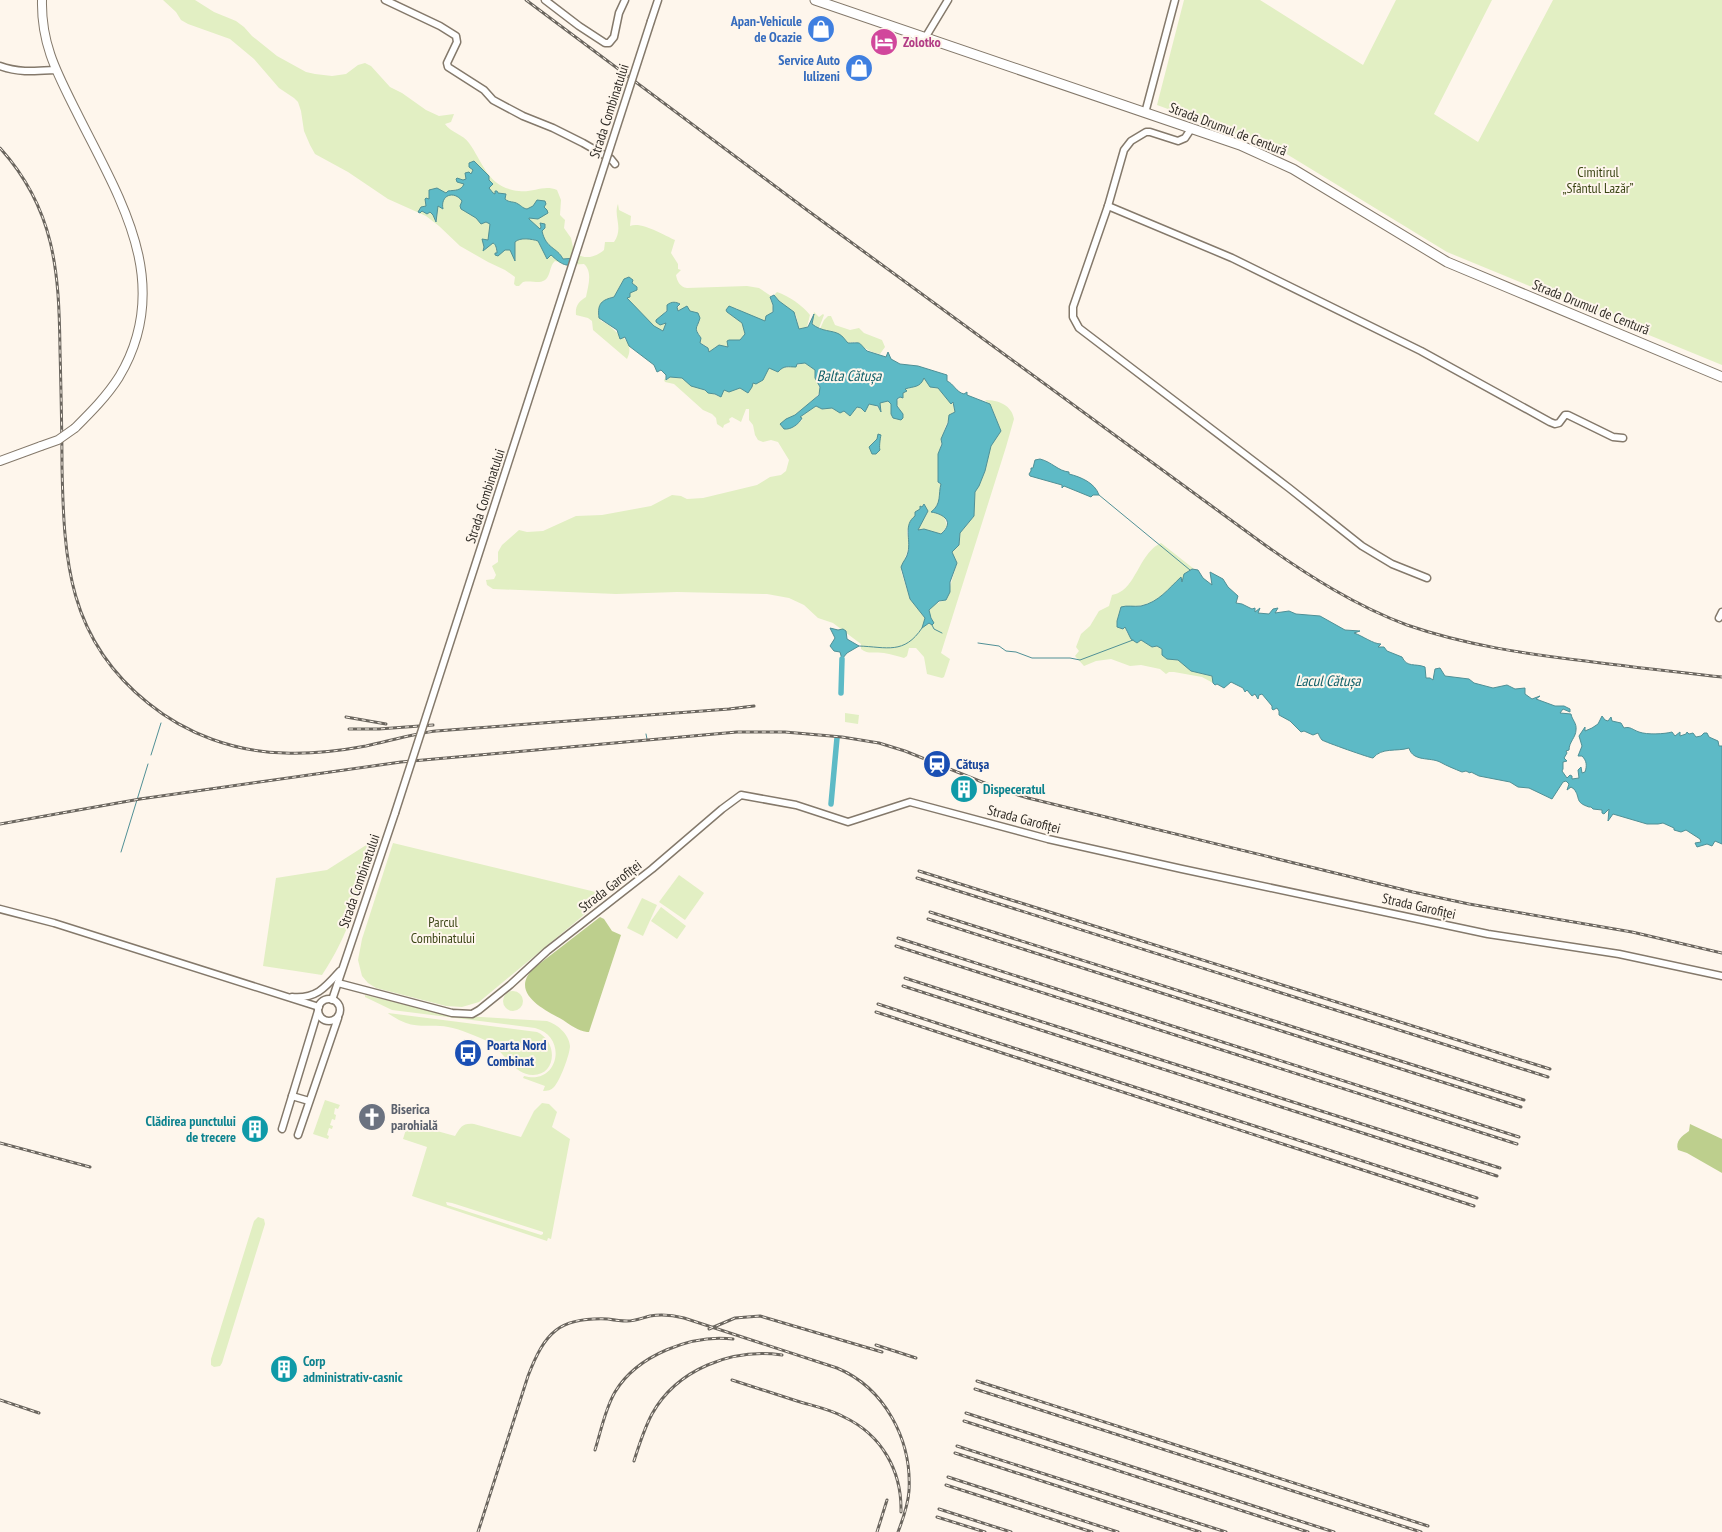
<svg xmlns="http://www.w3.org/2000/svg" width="1722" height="1532" viewBox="0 0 1722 1532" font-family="'PT Sans Narrow',sans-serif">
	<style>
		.green { fill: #e2efc3; fill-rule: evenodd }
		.forest { fill: #bdcf8d }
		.water { fill: #5dbac6; stroke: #509096 }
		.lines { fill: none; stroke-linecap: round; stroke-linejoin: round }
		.stream { stroke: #509096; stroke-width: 1 }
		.canal { stroke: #5dbac6; stroke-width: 5.5 }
		.minor-casing { stroke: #84796b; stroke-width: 9 }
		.major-casing { stroke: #84796b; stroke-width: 10 }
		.highway-casing { stroke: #84796b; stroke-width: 11 }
		.minor { stroke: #fff; stroke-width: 6 }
		.major { stroke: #fff; stroke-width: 8 }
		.highway { stroke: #fff; stroke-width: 9 }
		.rail-casing { stroke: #6b665f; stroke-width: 3 }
		.rail { stroke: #fef6ec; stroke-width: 1; stroke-dasharray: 4; stroke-linecap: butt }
		.minor-bridge-casing { stroke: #84796b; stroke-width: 9; stroke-linecap: butt }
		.major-bridge-casing { stroke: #84796b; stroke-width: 10; stroke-linecap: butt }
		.minor-bridge { stroke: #fff; stroke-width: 6 }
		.major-bridge { stroke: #fff; stroke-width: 8 }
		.labels { text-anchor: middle; stroke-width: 4; stroke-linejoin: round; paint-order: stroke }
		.shop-label { font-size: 14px; font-weight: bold; fill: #366cbe; stroke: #fef6ec; text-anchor: end }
		.hotel-label { font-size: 14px; font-weight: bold; fill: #b23c85; stroke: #fef6ec; text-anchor: start }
		.street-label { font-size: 14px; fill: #312d27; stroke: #fef6ec }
		.park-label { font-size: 14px; fill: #3b4515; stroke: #fef6ec }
		.transit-label { font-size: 14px; font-weight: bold; fill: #164399; stroke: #fef6ec; text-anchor: start }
		.culture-label { font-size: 14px; font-weight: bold; fill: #0d838f; stroke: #fef6ec; text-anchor: start }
		.worship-label { font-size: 14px; font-weight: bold; fill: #5b616d; stroke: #fef6ec; text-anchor: start }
		.water-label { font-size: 15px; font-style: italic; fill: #13616a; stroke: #fef6ec }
	</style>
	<rect width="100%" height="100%" fill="#fef6ec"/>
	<g class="green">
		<path d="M163,0H195L214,12L236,21L244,27L252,36L277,56L306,72L315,74L332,76L346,74L358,65L365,63L371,66L390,87L402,93L426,110L439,116L454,114L451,122L445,124C451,133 463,134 469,143C484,164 488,188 519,191C533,193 544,184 557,190L561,200L560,215L565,220L564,228L571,238L574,252C583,260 595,258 604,250L605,242H614C624,228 613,216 618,204L619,210L631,216L630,226C641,221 664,235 675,240L671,253L678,264V269L681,270L676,275C677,281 680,287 687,288L747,286L759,288L771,296L770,299C776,310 772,313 765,321L745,314L736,308L727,312L742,323L745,334L740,340H733L729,347H715L712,352H709L706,346L700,343L701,338C697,331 694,327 700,320L698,313L689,311L685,307L681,311H678L677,309L680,305L668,309L664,313L666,323L663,331L654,327L626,298L630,293L633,280L629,277L624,279L614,297L609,298L600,306L598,314L601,321C611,325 613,330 620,335C629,341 632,349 627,359L593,330L592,321L588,318L576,315C575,306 579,301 586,297C588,286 593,272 584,264L567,265L555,261C548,267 552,281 539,282C533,282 528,281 523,282L519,286H516L514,284L515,277L505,270L488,262L460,246L439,226L426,216L388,199L348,172L315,154L310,145L304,131L301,111L298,102L294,98L279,88L254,59L230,39L188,24L181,20L176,12Z"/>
		<path d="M1184,0H1260L1363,65L1396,0H1492L1434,114L1478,142L1553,0H1722V365L1447,252L1280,150L1157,105Z"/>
		<path d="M777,292C789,296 802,305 810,315L807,327L799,329L796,315L779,301L774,295Z"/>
		<path d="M814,312L819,317L823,314L824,315L819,328L812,325Z"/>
		<path d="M828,316H831L835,325L850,330L859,328L864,333L882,340L885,347L880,354C870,352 864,348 856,342L848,343L820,329L824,320Z"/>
		<path d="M805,363L815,370L820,392L814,399L795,415L784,421L782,427L784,429L794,427L802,420L800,417L816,406L822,409L832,408L840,413L844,411L850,415L857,407L866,411L867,405L873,404L880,409V403L888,401L891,404V414L893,418L901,411L896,403L900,397L903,398L902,393L905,389L913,387L924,377L930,387L938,388L951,403L952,401L955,412C941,422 937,465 938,483L941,484C938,494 942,503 931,512L944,516L947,526L941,534L924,529L918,530L927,513L924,504L915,516L907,531L909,546L901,571L910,599L925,618L923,627L933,621L929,613C930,605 939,602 946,600L957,563L952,552L957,547L960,541V533L974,516L975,492L979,486L985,471L991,446L1001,431L992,408L985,400C998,400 1012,405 1014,419L1006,447L941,653L950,659L944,677L942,678L927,674L924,657L916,648H909L907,656L904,658C897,656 891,654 884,653C876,651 868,655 861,649V644L833,623L818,618L804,605L789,598L767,594L677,592L616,594L493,589L487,585L486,580L494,579L496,575L492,566L498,562V552L502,545L519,530L527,532L543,531L576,516L602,515L651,506L672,495L681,496L687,499L703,498L757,485L770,477L781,475L786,471L789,460L778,442L771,440L763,442L758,440L755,435L753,425L749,420V409H746L741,422L732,417L729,419L730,422L724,425L723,428L717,424L716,418L712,414L703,410L674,384L665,382L664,380L666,377V381L670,377L682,378L701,389L721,397L724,390L740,388L748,393L752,387L753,383H758L769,368L790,367Z"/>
		<path d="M1161,543L1194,569C1185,570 1185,576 1181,583V578C1167,590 1157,604 1137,606C1132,607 1126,606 1121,607L1117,621V627L1123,629L1125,627L1127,633L1138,642L1141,640L1152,647L1157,646L1162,649V652L1182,662L1191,671L1212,676L1213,683L1202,677L1174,672H1169L1166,674L1160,669L1141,665L1130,666L1111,659L1096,661L1084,666L1075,656L1079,651L1076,647L1081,634L1090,626L1099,611L1109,606L1112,595C1114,594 1117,594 1120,592C1136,584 1141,552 1161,543Z"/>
		<path d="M845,713L859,715L858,724L845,722Z"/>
		<path d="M371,842L375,843C362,889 349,935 322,975L263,966L276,878L327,870Z"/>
		<path d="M393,843L608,895L479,1002L462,1007L446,1006L376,988L368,983L362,976L358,960L362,939Z"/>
		<path d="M679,875L704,893L685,920L659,902Z"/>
		<path d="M642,898L657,905L643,936L627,928Z"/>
		<path d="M661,907L686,926L677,939L651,921Z"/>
		<circle cx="513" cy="1001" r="10"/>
		<path d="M365,995L448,1015L547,1021C557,1024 569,1034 570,1046C570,1054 560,1081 554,1087C551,1090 548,1091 543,1091L545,1086L523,1078L524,1076C558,1086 569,1037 535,1028L392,1010L365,997Z"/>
		<path d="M388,1013L537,1032C558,1041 557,1075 533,1075C513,1075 503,1049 487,1041C476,1036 460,1029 448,1027C434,1024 419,1028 406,1023C400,1021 394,1017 389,1014Z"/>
		<path d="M325,1100L340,1105L338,1109L335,1108L334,1114L336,1115L335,1120L332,1119L330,1125L333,1126L332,1129L329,1128L327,1135L329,1136L328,1139L313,1134Z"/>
		<path d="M542,1103L549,1104L557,1112L552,1127L570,1139L551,1239L548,1238L547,1241L412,1196L427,1147L403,1139L408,1123L455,1136C461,1127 462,1123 474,1124L521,1137L534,1111ZM446,1202L452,1203L543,1232V1234L541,1235L447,1205Z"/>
		<path d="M258,1217L264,1219L265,1224L222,1363L220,1366L214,1367L211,1365V1359L254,1221Z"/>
	</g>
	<g class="forest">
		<path d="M600,917L604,919L612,931L621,935L589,1032H587C577,1030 572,1026 563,1020C545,1010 508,993 534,968Z"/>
		<path d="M1690,1124L1722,1139V1173L1687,1153L1678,1150C1675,1141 1682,1136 1689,1131Z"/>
	</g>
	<g class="water">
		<path d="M474,161L489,176V180L493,184L489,188L493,193L495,194V191H497L498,193L506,194L505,199C509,203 514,201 518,204C522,206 522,208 527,209L533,206L537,200L545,201L546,204L544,207L547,210L548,213L538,219L529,218V219L540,229L541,227L540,223L545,224V228L542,231C546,249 557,247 563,259L576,258L577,263C566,269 559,262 551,255L547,259L538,241C532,239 520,237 515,242V261L510,250H505L498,256L495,255V253H497C497,250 496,244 493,243L483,251L484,247L482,239L488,240L490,224L486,222L481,224L476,218L461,209L460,206L462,201C454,190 440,195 443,209L438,206L436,222L433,215L430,212L427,214L422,211L420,213L418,212L421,207L426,206L425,199L426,198L429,199V190L437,188L446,193L448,191C455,190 461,191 464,184L457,182L456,179L457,178L463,180L466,179L465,173L469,172L471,174L473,170L469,167V163Z"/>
		<path d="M629,277L633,280L632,283L637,287V290L630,293V297L627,298L654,326L663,331L666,323L660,325L656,322V320L667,311V305C672,301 676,302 680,304L677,307L678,311L687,306L690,311L698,313L700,318C697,329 693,327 701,338L700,343L708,348L709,352L719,345L728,347L727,341L729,340H740L745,334L742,323L727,312L726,310L729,306L765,321L766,316L773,312V305L770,297L774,295L779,301L794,312L799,329L808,327L814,314L812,324C822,332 832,330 839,334C843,336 845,340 848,343C863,343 857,341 867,351L886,357L888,352L891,359L900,364L918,366L947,375V381C954,384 956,392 964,394L967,392V395L990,404L1001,431L991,446L985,471L979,486L975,492L974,516L960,533L959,545L952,552L957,563L950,582V592L946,600L939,601L929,610L931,618L934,623L932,625L929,623L922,628L925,618L910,599L901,567C903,561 907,558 908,552C911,539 903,525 915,516V512L920,509V506L922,507L924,504L928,511L918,530L924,529L941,534C955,522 944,514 931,512C942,504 938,494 941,484L938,482V454L942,444L941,439L948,423L949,415L955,412L953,402L951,404L938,388L930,387L924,378C920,388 914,386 905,389L907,391L903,393V398L900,397L897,399V406L903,414V418L901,420L893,418L891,414V404L888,401L880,403L881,412L878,406L869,404L865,412L861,408L857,407L850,416L844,411L840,413L832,408L822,409L816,406L800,417L802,418C799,424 791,430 784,429L780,424L786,419L795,415L819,395L820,387L815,378V370L805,363L797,364L796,367C788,367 784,365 778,372L769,368L763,380L756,384L753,383L752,387L748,393L740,388L729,392L724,390L721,397L715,394L708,393L705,390L691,386L682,378L670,377L666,380V375L661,370L657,372L654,365L629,346L625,337L620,339L617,330L599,318C597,303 602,300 614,297L624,279Z"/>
		<path d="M878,434L881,435C880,439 879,448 880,450L876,454H872L869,447L877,439Z"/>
		<path d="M1040,459C1052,462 1058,471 1069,472V474C1081,477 1095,483 1099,495H1093L1091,497L1064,486L1062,488V485L1030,476L1029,474L1031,471V468H1033L1035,460Z"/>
		<path d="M1192,569L1198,570L1203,578L1212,585L1210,572L1223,579L1228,587L1238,596L1236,603L1242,604L1252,609L1255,608V612L1260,608L1258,613L1269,614L1273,609L1278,608L1275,613L1289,611L1296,614L1320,616L1345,630L1360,631L1354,633C1363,636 1373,644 1381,644L1378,647H1384L1387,651L1402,657C1407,668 1415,663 1425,667L1426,678H1430L1433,680L1435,669L1440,668L1445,676L1469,679L1474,683L1493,688L1507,685L1515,689L1525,688V694L1532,699L1540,696L1536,699L1555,706H1564L1570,709V712L1563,709L1560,713L1571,714C1572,720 1577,723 1576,730C1576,737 1569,742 1569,750L1566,751L1567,753L1564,758L1567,761L1563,762V769L1562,771L1567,778L1570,775L1572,776V779L1579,778L1578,770L1581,767L1582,773L1585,772C1587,766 1587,761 1582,756H1578L1582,746L1579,736L1585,727V731L1592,728L1598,724L1602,716L1605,720L1608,721L1611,717L1612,721L1621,723L1624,728C1630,726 1633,730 1639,732C1647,735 1665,734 1672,732L1675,736L1680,732V736L1686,734L1687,732L1689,734L1693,733L1696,737L1701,736L1704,733H1707L1709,737L1718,741L1719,746H1722V844L1715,841L1712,846L1707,844L1697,847L1695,843L1701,842L1700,839L1686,830L1681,832L1674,830V828L1663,823L1658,824H1647L1613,814L1608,821L1609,809L1604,814L1602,813V810L1593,809L1591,807H1589C1574,802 1581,798 1574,789L1571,787L1567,790L1569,784L1566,781L1563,782L1552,799L1529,788L1518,787L1510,782L1479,776L1471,772L1470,773L1466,771L1462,772C1455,769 1447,766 1440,762C1430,757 1413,762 1409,748C1396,752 1382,747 1373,758C1370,758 1325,742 1322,740C1320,738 1319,735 1318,733L1313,735L1304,731L1301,732L1290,721L1279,715V711L1277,708L1273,710L1272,709V706L1262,694L1259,695L1258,699L1255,694L1252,696L1247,690L1245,692L1243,688L1231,682L1224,688L1217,684L1215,685L1213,683L1212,676L1191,671L1178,660L1167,659L1162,655V649L1157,646L1152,647L1141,640L1137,643L1131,639L1125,627L1123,629L1117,627V621L1121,607C1127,605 1134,607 1141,606C1159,602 1168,589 1181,577L1182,582L1184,574Z"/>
		<path d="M830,628L838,630L843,629L846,631L847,639L859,646L847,653L842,659L840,652L834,651L830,646L835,638Z"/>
	</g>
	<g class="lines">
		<g class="stream">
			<path d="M1099,495L1190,570"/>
			<path d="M932,625L934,629L942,633"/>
			<path d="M978,643L999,646L1006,651L1016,652L1032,658H1070L1080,660L1133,640"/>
			<path d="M859,646C887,647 904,655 922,628"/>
			<path d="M646,734L647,739"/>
			<path d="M151,755L161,723"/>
			<path d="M121,852L148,764"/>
		</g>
		<g class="canal">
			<path d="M841,693L842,659"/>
			<path d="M831,804L837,738"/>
		</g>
		<g class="minor-casing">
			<g id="minor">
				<path d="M385,0L440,26L456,36L457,42L447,63L448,67L484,90L493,100L523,116L553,128L583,143L611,159L615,164"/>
				<path d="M545,0L579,26L605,43H609L614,37L619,13L625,0"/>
				<path d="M651,21L658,0"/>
				<path d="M925,38L948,0"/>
				<path d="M0,66C18,73 37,71 55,70"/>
				<path d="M1145,113L1175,0"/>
				<path d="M1191,129L1185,138L1178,141L1150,132H1146L1131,141L1124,150L1108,206L1073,307V317L1079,328L1289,488L1362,546L1392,564L1427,578"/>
				<path d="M1108,206L1232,258L1421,351L1550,422L1555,424L1559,423L1565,415H1568L1613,437L1623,438"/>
				<path d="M1719,618L1722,612"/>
				<path d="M0,909L54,923L319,1007"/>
				<path d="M338,983L452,1013L472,1014L479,1010L510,985L547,951L652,869L722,809L741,795L796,805L848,822L910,802L1048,839L1182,869L1488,934L1619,954L1722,976"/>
				<path d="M292,997C316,999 325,988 340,971"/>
				<circle cx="329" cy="1010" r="11"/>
				<path d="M332,1000L395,813"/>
				<path d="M292,1096L309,1101"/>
				<path d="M282,1129L318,1011"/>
				<path d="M298,1135L338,1018"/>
			</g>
		</g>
		<g class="major-casing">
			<g id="major">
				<path d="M42,0C41,44 57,73 76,111C118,196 176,282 119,377C107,396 91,412 75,428"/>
				<path d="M0,461L41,446"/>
			</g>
		</g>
		<g class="highway-casing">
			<path id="highway" d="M815,0L1240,145L1293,169L1447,262L1722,377"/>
		</g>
		<use href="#minor" class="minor"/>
		<use href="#major" class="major"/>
		<use href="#highway" class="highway"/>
		<g class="rail-casing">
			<g id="rail">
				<path d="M526,0L807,210L1265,545C1309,576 1356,606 1407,625C1465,645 1526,654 1586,661C1631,667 1677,672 1722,677"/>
				<path d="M0,148C55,209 59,271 60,350C61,389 62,428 62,467C64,561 68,639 148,703C186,734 235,752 285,753C312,754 339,751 366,746C389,741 412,734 436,731L729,709L754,706"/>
				<path d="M346,717L386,724"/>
				<path d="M349,729H379L433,725"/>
				<path d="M0,824L140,799L401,762L737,732H785L842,737L879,743L905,751L1002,790L1028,798L1413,892L1469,904L1632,932L1722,953"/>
				<path d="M919,871L1550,1069"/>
				<path d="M917,878L1548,1077"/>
				<path d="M930,912L1524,1100"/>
				<path d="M928,919L1521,1107"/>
				<path d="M898,938L1519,1137"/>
				<path d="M896,946L1517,1144"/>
				<path d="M905,978L1500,1168"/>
				<path d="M903,986L1497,1176"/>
				<path d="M878,1004L1477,1198"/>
				<path d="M876,1012L1474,1206"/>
				<path d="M0,1143L90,1167"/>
				<path d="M709,1329L735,1318L760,1316L882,1352"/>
				<path d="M876,1345L916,1358"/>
				<path d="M732,1380C754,1387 776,1394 797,1401C813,1406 830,1409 844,1417C882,1435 902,1471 901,1512"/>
				<path d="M977,1381L1428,1526"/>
				<path d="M975,1389L1421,1532"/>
				<path d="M0,1400L39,1413"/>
				<path d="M966,1413L1334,1532"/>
				<path d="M964,1421L1308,1532"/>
				<path d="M957,1446L1226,1532"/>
				<path d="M595,1450C601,1431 605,1409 615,1392C637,1355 692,1334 733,1339"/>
				<path d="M955,1453L1200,1532"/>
				<path d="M634,1461C639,1445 644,1429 652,1414C677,1369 732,1348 782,1355"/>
				<path d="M948,1477L1118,1532"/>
				<path d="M946,1485L1092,1532"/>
				<path d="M939,1509L1011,1532"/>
				<path d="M937,1517L985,1532"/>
				<path d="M478,1532L528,1376C545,1332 559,1317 608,1319C614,1320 620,1321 627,1321C635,1321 642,1318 650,1316C662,1314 672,1315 684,1318L837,1368C885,1388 912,1440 909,1491C908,1505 903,1519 898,1532"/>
				<path d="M877,1532L887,1500"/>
			</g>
		</g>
		<use href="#rail" class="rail"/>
		<g class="minor-bridge-casing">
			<path id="minor-bridge" d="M395,813L651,21"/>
		</g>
		<g class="major-bridge-casing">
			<path id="major-bridge" d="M41,446L58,440L75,428"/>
		</g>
		<use href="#minor-bridge" class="minor-bridge"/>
		<use href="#major-bridge" class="major-bridge"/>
	</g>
	<defs>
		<g id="shop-disc" transform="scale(1.4375)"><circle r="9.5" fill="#3f7fe0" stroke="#fef6ec"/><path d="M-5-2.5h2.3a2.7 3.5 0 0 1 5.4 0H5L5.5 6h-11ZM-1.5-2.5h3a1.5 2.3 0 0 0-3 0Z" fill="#fff"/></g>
		<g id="hotel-disc" transform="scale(1.4375)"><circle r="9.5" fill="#d1479c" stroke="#fef6ec"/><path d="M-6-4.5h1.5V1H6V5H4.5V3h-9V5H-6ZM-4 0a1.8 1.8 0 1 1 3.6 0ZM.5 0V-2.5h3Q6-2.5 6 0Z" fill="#fff"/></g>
		<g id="station-disc" transform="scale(1.4375)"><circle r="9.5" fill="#1a4fb4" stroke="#fef6ec"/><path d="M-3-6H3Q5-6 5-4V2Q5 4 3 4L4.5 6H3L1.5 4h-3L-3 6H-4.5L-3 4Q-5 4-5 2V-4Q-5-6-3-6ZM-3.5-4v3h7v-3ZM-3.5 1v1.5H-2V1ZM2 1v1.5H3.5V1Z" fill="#fff"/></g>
		<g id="building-disc" transform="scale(1.4375)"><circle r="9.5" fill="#0f9aa8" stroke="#fef6ec"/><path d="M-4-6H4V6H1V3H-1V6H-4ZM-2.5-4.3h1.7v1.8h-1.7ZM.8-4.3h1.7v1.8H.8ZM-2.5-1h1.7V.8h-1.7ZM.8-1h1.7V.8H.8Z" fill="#fff"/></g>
		<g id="bus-disc" transform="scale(1.4375)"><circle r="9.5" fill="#1a4fb4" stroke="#fef6ec"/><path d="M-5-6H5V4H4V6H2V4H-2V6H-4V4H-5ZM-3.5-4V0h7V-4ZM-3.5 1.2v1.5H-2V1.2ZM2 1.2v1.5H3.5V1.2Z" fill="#fff"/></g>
		<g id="church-disc" transform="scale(1.4375)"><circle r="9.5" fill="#6b7280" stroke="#fef6ec"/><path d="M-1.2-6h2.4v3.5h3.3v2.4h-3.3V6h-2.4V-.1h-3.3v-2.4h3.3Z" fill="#fff"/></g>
	</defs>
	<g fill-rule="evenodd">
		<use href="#shop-disc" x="821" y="29"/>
		<use href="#hotel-disc" x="884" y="42"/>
		<use href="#shop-disc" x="859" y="68"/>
		<use href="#station-disc" x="937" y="764"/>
		<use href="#building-disc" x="964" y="789"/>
		<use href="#bus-disc" x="468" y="1053"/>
		<use href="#church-disc" x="372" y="1117"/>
		<use href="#building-disc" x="255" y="1129"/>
		<use href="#building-disc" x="284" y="1369"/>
	</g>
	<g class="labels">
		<g class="shop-label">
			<text x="802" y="26">Apan-Vehicule<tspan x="802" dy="16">de Ocazie</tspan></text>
			<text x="840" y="65">Service Auto<tspan x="840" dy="16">Iulizeni</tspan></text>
		</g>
		<g class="hotel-label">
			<text x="903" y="47">Zolotko</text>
		</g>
		<g class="street-label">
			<text transform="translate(609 111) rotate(-72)" y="5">Strada Combinatului</text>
			<text transform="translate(1228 129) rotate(21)" y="5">Strada Drumul de Centură</text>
			<text transform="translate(1591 307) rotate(22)" y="5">Strada Drumul de Centură</text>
			<text transform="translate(485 496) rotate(-72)" y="5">Strada Combinatului</text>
			<text transform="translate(1024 819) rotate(15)" y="5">Strada Garofiței</text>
			<text transform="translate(359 881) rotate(-71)" y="5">Strada Combinatului</text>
			<text transform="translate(610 886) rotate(-38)" y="5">Strada Garofiței</text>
			<text transform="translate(1419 906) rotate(13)" y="5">Strada Garofiței</text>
		</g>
		<g class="park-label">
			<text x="1598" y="177">Cimitirul<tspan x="1598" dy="16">„Sfântul Lazăr”</tspan></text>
			<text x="443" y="927">Parcul<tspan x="443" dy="16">Combinatului</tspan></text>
		</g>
		<g class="transit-label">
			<text x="956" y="769">Cătuşa</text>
			<text x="487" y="1050">Poarta Nord<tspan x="487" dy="16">Combinat</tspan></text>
		</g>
		<g class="culture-label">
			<text x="983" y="794">Dispeceratul</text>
			<text x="236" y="1126" text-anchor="end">Clădirea punctului<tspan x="236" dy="16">de trecere</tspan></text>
			<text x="303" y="1366">Corp<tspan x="303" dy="16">administrativ-casnic</tspan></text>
		</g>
		<g class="worship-label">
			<text x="391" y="1114">Biserica<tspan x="391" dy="16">parohială</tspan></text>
		</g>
		<g class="water-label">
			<text x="849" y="381">Balta Cătușa</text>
			<text x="1328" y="686">Lacul Cătușa</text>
		</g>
	</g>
</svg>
